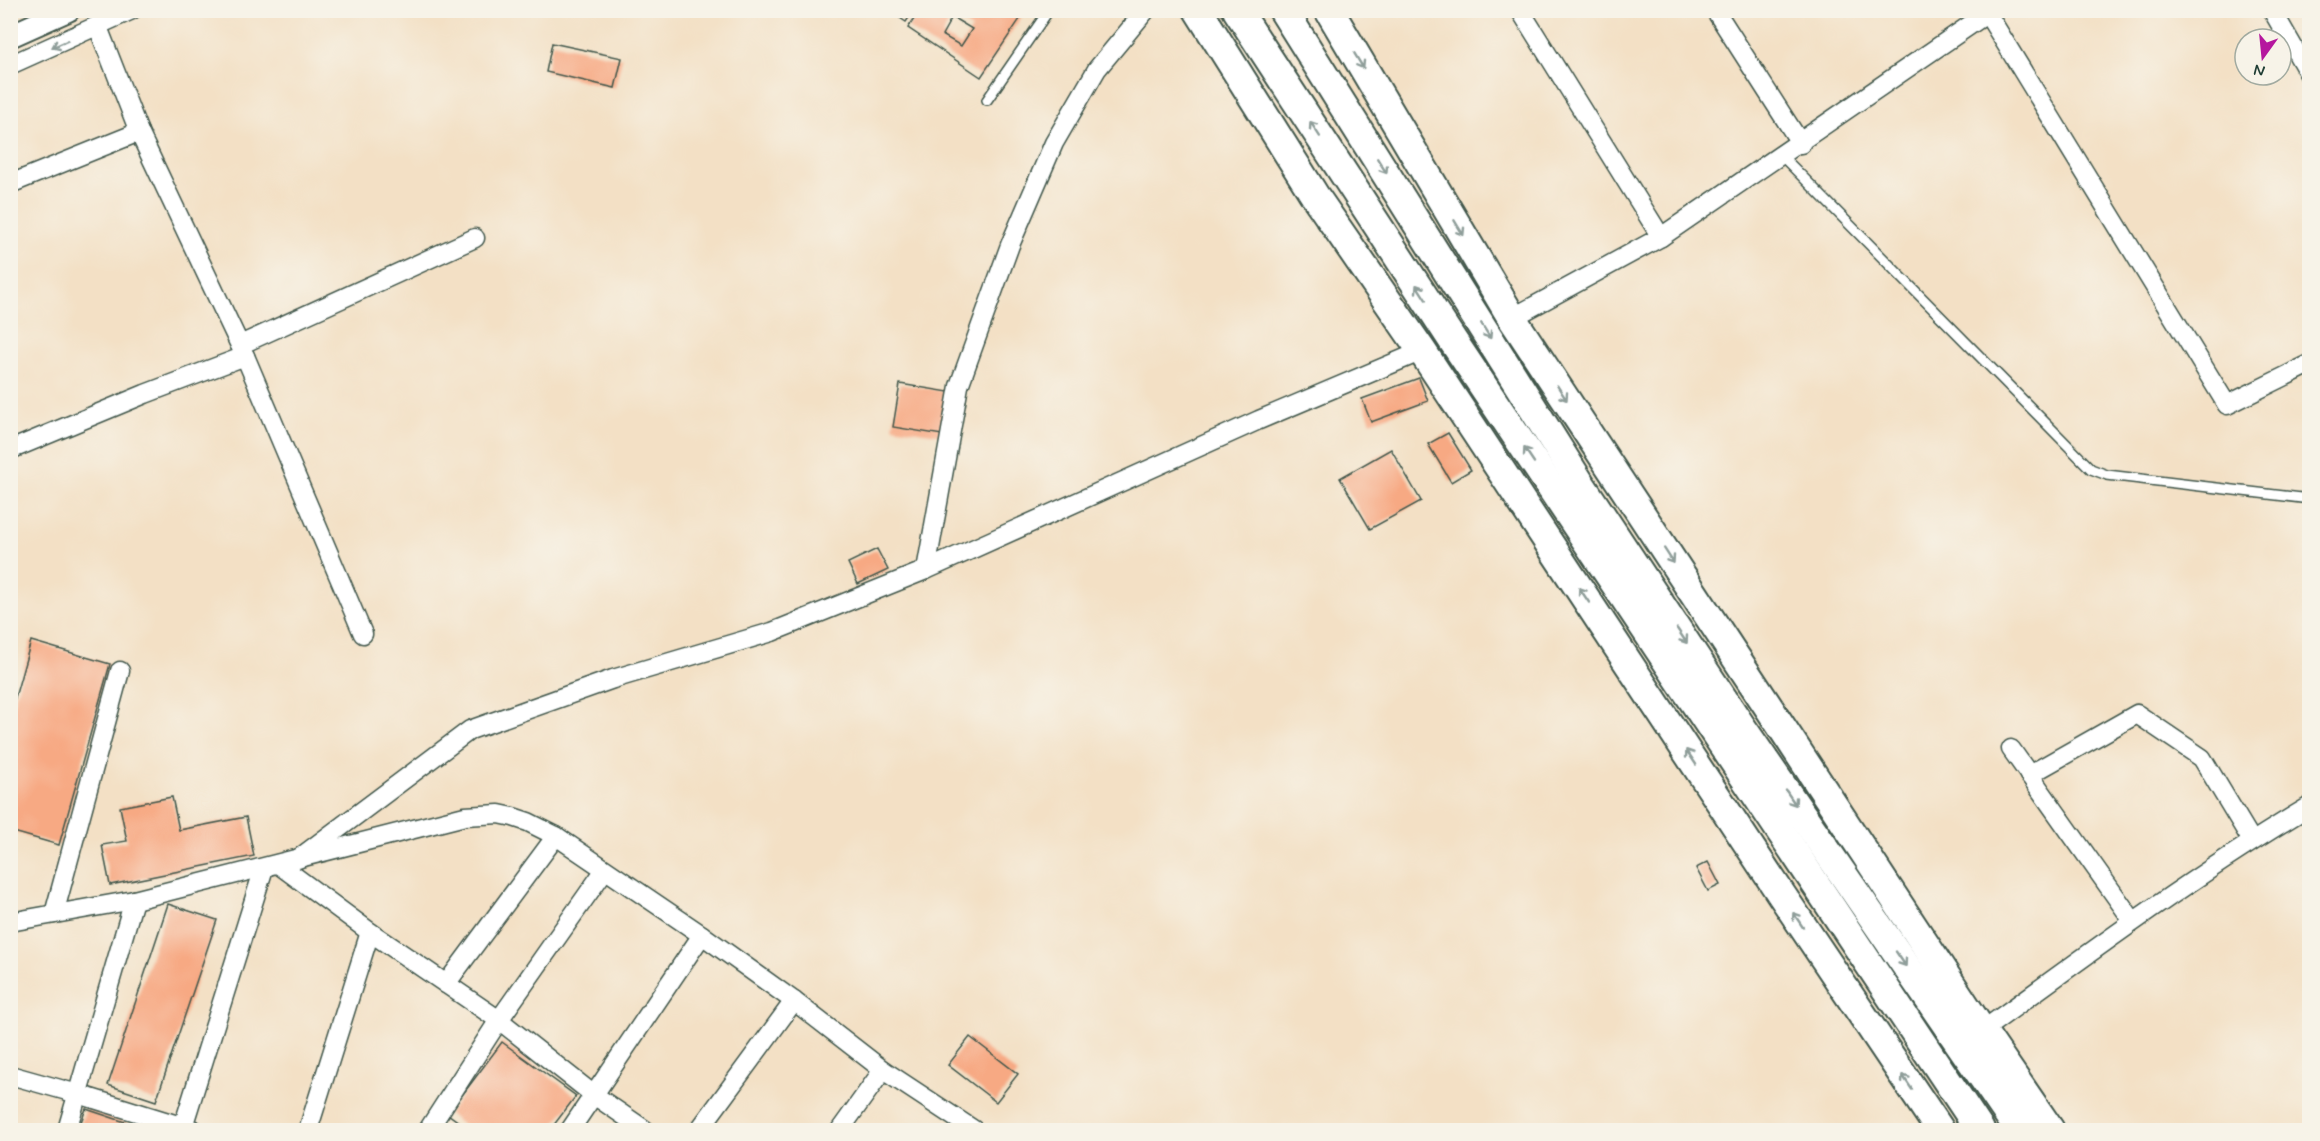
<svg xmlns="http://www.w3.org/2000/svg" width="2320" height="1141" viewBox="0 0 2320 1141" font-family="Mynerve,sans-serif">
	<style>
		.building { fill: #f7a983; fill-rule: evenodd }
		.lines { fill: none; stroke-linecap: round; stroke-linejoin: round }
		.service-casing { stroke: #3f554a; stroke-width: 12 }
		.minor-casing { stroke: #3f554a; stroke-width: 21 }
		.tertiary-casing { stroke: #3f554a; stroke-width: 26 }
		.primary-casing { stroke: #3f554a; stroke-width: 32 }
		.service { stroke: #fff; stroke-width: 9 }
		.minor { stroke: #fff; stroke-width: 18 }
		.tertiary { stroke: #fff; stroke-width: 22 }
		.primary { stroke: #fff; stroke-width: 28 }
		.oneway { stroke: #8f9e9a }
	</style>
	<rect width="100%" height="100%" fill="#f7f3e8"/>
	<filter id="ink" filterUnits="userSpaceOnUse"><feTurbulence type="fractalNoise" baseFrequency=".0167" numOctaves="2"/><feDisplacementMap in="SourceGraphic" scale="12" xChannelSelector="R" yChannelSelector="G"/><feConvolveMatrix kernelMatrix="1 2 1 2 8 2 1 2 1" color-interpolation-filters="sRGB"/></filter>
	<filter id="wash" filterUnits="userSpaceOnUse"><feTurbulence type="fractalNoise" baseFrequency=".008" numOctaves="4" result="noise"/><feDisplacementMap in="SourceGraphic" scale="24" xChannelSelector="R" yChannelSelector="G"/><feGaussianBlur stdDeviation="1.35" result="paint"/><feColorMatrix in="noise" values="0 0 0 0 0 0 0 0 0 0 0 0 0 0 0 0 0 1.4 0 .05"/><feComposite in="paint" operator="in"/></filter>
	<g filter="url(#wash)">
		<rect width="100%" height="100%" fill="#f3e0c5"/>
		<g id="blocks">
			<g class="building">
				<path d="M888,10H914L906,22Z"/>
				<path d="M920,10H1026L981,77L908,28ZM952,17L972,29L961,46L942,35Z"/>
				<path d="M552,43L622,58L615,88L546,72Z"/>
				<path d="M1419,378L1428,401L1371,422L1362,399Z"/>
				<path d="M900,384L949,392L942,435L893,427Z"/>
				<path d="M1448,433L1471,470L1451,482L1428,444Z"/>
				<path d="M1391,449L1421,501L1370,529L1340,478Z"/>
				<path d="M877,549L888,570L858,584L848,563Z"/>
				<path d="M31,641L110,664L59,845L10,831V715Z"/>
				<path d="M172,797L179,830L246,817L254,856L110,885L102,845L127,841L120,807Z"/>
				<path d="M1708,862L1720,885L1708,891L1696,868Z"/>
				<path d="M168,904L217,920L156,1101L108,1085Z"/>
				<path d="M970,1037L1018,1074L996,1102L948,1065Z"/>
				<path d="M502,1042L576,1096L550,1130H470L448,1114Z"/>
				<path d="M86,1109L134,1125L132,1130H78Z"/>
			</g>
		</g>
	</g>
	<g filter="url(#ink)">
		<use href="#blocks" fill-opacity="0" stroke="#3f554a" stroke-width="1.5"/>
		<g class="lines">
			<g class="service-casing">
				<g id="service">
					<path d="M987,100L1049,10"/>
					<path d="M1782,156L2091,469L2107,475L2310,499"/>
				</g>
			</g>
			<g class="minor-casing">
				<g id="minor">
					<path d="M1520,10L1661,237"/>
					<path d="M1715,10L1801,144"/>
					<path d="M2272,10L2310,76"/>
					<path d="M1987,13L2227,405L2310,364"/>
					<path d="M98,27L139,132L245,356"/>
					<path d="M10,65L132,10"/>
					<path d="M10,184L139,132"/>
					<path d="M1512,318L1661,237L1992,10"/>
					<path d="M240,345L475,238"/>
					<path d="M10,450L145,394L245,356L363,634"/>
					<path d="M926,570L959,386L1010,245L1054,143L1097,69L1146,10"/>
					<path d="M2011,749L2133,921"/>
					<path d="M2029,775L2137,714L2202,758L2252,841"/>
					<path d="M298,859L470,730L613,679L772,632L926,570L1259,420L1422,351"/>
					<path d="M278,864L370,932L499,1020L594,1095L645,1130"/>
					<path d="M54,914L120,671"/>
					<path d="M10,922L134,900L465,816L499,814L513,817L528,822L556,836L702,935L794,1001L883,1070L974,1130"/>
					<path d="M446,984L556,836"/>
					<path d="M1982,1031C2089,953 2196,874 2310,806"/>
					<path d="M10,1075L78,1094L194,1130"/>
					<path d="M67,1130L134,900"/>
					<path d="M182,1130L264,868"/>
					<path d="M308,1130L370,932"/>
					<path d="M428,1130L499,1020L604,871"/>
					<path d="M570,1130L702,935"/>
					<path d="M699,1130L794,1001"/>
					<path d="M840,1130L883,1070"/>
				</g>
			</g>
			<g class="tertiary-casing">
				<path id="tertiary" d="M10,36L68,10"/>
			</g>
			<g class="primary-casing">
				<g id="primary">
					<path d="M1198,10L1315,196L1422,351L1781,894L1940,1130"/>
					<path d="M1237,10L1453,341L1980,1130"/>
					<path d="M1283,10L1580,483L1743,729L2019,1130"/>
					<path d="M1329,10L1512,318L1982,1031L2050,1130"/>
				</g>
			</g>
			<use href="#service" class="service"/>
			<use href="#minor" class="minor"/>
			<use href="#tertiary" class="tertiary"/>
			<use href="#primary" class="primary"/>
		</g>
		<defs><path id="oneway-shaft" d="M-6 0H5M1.5-3L5.5 0L1.5 3" fill="none" stroke-width="1.6" stroke-linecap="round" stroke-linejoin="round" transform="scale(1.5)"/></defs>
		<g class="oneway">
			<use href="#oneway-shaft" transform="translate(60 44) rotate(156)"/>
			<use href="#oneway-shaft" transform="translate(1359 61) rotate(59)"/>
			<use href="#oneway-shaft" transform="translate(1315 129) rotate(-123)"/>
			<use href="#oneway-shaft" transform="translate(1382 166) rotate(58)"/>
			<use href="#oneway-shaft" transform="translate(1459 228) rotate(59)"/>
			<use href="#oneway-shaft" transform="translate(1421 292) rotate(-123)"/>
			<use href="#oneway-shaft" transform="translate(1486 331) rotate(58)"/>
			<use href="#oneway-shaft" transform="translate(1562 393) rotate(57)"/>
			<use href="#oneway-shaft" transform="translate(1529 455) rotate(-124)"/>
			<use href="#oneway-shaft" transform="translate(1669 556) rotate(57)"/>
			<use href="#oneway-shaft" transform="translate(1584 595) rotate(-124)"/>
			<use href="#oneway-shaft" transform="translate(1682 636) rotate(56)"/>
			<use href="#oneway-shaft" transform="translate(1691 757) rotate(-124)"/>
			<use href="#oneway-shaft" transform="translate(1791 798) rotate(56)"/>
			<use href="#oneway-shaft" transform="translate(1798 920) rotate(-124)"/>
			<use href="#oneway-shaft" transform="translate(1901 959) rotate(56)"/>
			<use href="#oneway-shaft" transform="translate(1907 1082) rotate(-124)"/>
		</g>
	</g>
	<rect width="2320" height="1141" fill="none" stroke="#f7f3e8" stroke-width="36"/>
	<g transform="translate(2263 57) rotate(195)"><circle r="28" fill="#f7f3e8" stroke="#a1aaa0" stroke-width="1.5"/>
	<path d="M0-4.5L10 22L0 15L-10 22Z" fill="#b5179e"/>
	<text y="-9" font-size="16" font-weight="bold" text-anchor="middle" fill="#1f3d34">N</text>
	</g>
</svg>
